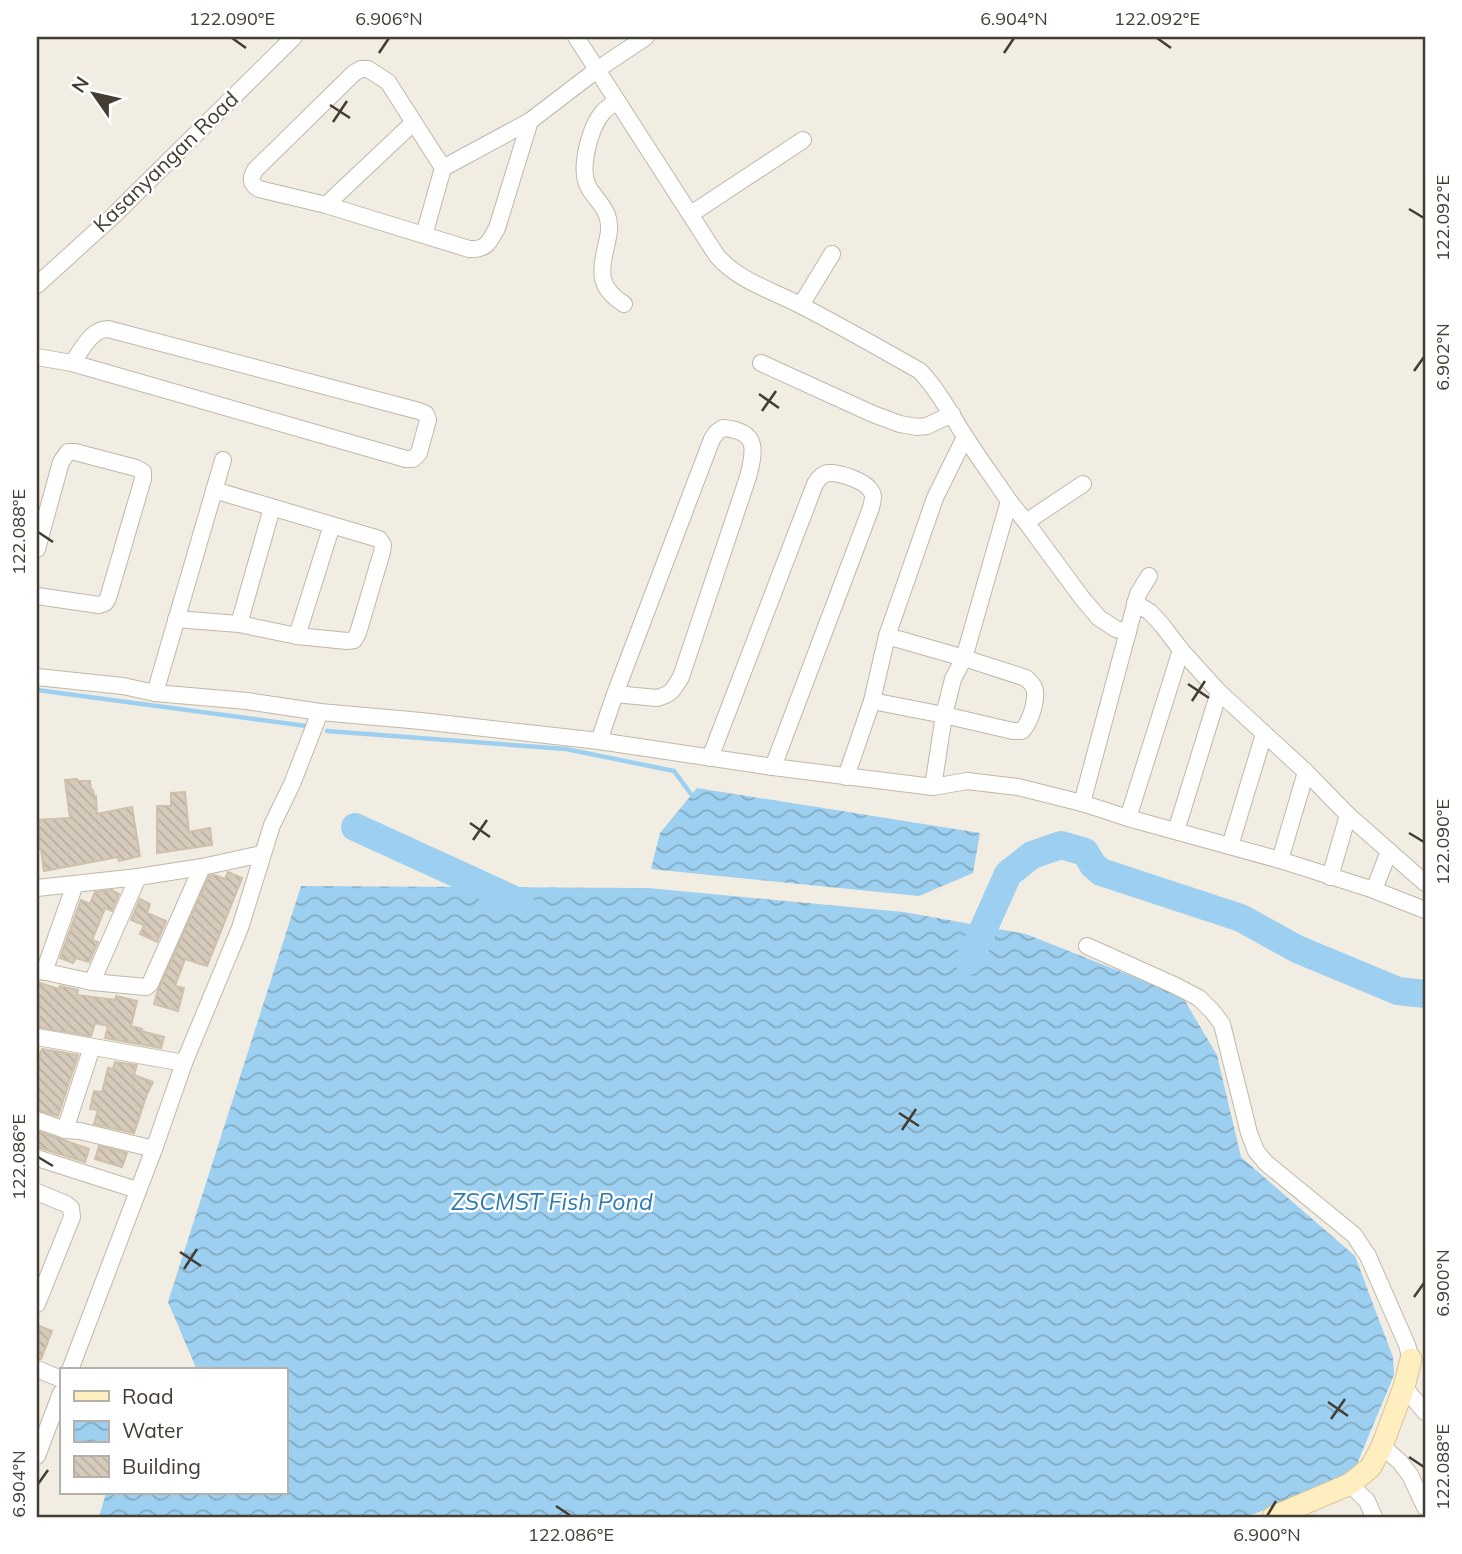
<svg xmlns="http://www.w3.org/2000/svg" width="1462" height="1554" viewBox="0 0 1462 1554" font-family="Mulish,sans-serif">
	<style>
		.water { fill: url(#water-waves) }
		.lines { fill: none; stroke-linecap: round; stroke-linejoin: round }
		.stream { stroke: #9dd0f0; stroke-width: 4.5 }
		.river { stroke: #9dd0f0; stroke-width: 28 }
		.building { fill: url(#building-back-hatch); stroke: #cec0ab; stroke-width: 2 }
		.street-casing { stroke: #c0b7a8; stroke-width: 18 }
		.secondary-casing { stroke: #d6c294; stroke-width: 23 }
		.street { stroke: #fff; stroke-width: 16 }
		.secondary { stroke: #ffeebf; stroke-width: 21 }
		.ticks { fill: none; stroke: #433d33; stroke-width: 2.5 }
		.labels { text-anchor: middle; stroke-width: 5; stroke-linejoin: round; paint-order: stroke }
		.street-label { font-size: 21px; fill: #433d33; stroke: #fff }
		.water-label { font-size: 23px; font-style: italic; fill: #2c7aaf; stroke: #fff }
		.neatline { fill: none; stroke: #433d33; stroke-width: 2.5 }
		.ticks-label { font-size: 18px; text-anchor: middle; fill: #433d33 }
	</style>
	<defs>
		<pattern id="water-waves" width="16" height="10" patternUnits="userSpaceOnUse" patternTransform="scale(1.75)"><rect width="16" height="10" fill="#9dd0f0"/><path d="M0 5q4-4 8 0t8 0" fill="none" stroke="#82aac3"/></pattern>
		<pattern id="building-back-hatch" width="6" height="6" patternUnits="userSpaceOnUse" patternTransform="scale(1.75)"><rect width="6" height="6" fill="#d6cbbb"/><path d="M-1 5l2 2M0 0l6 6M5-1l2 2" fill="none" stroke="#b9afa1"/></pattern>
	</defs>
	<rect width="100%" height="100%" fill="#f2ede3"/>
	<g class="water">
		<path d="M697,788L980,833L973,873L919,896L651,869L660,833Z"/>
		<path d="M301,886L648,888L904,912L1026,934L1182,996L1217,1055L1241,1157L1355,1256L1393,1357L1394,1375L1352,1476L1246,1517H99L106,1493H285V1370H197L168,1302Z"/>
	</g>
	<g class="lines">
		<g class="stream">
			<path d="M37,690L306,726"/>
			<path d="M327,731L566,749L674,771L691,794"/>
		</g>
		<g class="river">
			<path d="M355,827L521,903"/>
			<path d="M969,961L1008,874L1032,855L1061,845L1085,852L1093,865L1101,872L1241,918L1297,949L1398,991L1425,994"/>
		</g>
	</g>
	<g class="building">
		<path d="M77,779L78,781H90L91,790H93L94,796H96L97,814L132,807L140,856L119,861L118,857L44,871L41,849H37V820L70,818L65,780Z"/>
		<path d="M185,792L189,832L210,828L212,845L157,853V806H171V793Z"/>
		<path d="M228,872L242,878L207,966L185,959L175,986L184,988L178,1011L154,1004L158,990L209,876L215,875L225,879Z"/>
		<path d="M112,890L119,894L112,911L105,908L92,940L98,942L89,962L76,958L73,963L60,958L81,900L90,904L95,892Z"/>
		<path d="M140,899L150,904L147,913L166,921L157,942L140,934L144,925L131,920Z"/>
		<path d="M37,982L59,989L60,986L78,990L77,995L115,1000L116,996L137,1001L131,1026L142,1029L141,1031L164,1037L161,1048L105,1038L108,1026L95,1023L91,1036L37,1027Z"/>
		<path d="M42,1049L78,1055L58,1116L37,1110V1062Z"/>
		<path d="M115,1062L137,1065L134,1075L153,1082L147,1094L134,1133L94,1124L98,1110L90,1109L94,1091L102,1092L108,1068L113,1069Z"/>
		<path d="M37,1131L89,1149L85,1162L37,1147Z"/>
		<path d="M99,1146L127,1153L122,1167L95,1159Z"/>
		<path d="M37,1325L52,1331L41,1359H37Z"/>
	</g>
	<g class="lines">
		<g class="street-casing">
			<g id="street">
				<path d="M576,37L717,256C739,281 771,290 800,305C841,326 881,349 920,371C939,391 951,415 966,438C980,460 995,480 1009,501L964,658L953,679L944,715L933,787"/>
				<path d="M617,101C613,104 608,107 604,111C590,126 578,170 589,188C597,201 609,210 609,226C610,233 607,240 606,247C599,274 600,289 624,304"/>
				<path d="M443,168L388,82L368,69H361L354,73L255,170C250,179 250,184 259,189L326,205L469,249C487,250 489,242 497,228L530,121"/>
				<path d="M326,205L413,123"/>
				<path d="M691,214L803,140"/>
				<path d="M424,235L443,168L530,121L598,69L646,37"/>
				<path d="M37,285L113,216L294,37"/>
				<path d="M801,305L832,254"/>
				<path d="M37,357L72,363L406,459H413L419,453L428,420L426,414L419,411L108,329C91,329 82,350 72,363"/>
				<path d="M761,363L873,414L900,424L917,427L927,426L952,414"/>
				<path d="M1009,501L1026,522L1082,598L1099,618L1116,629L1128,632"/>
				<path d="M1026,522L1083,484"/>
				<path d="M37,549L61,462L68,452H75L136,468L143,472V479L108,598L105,603L99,605L37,596"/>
				<path d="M1135,603L1150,612L1162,625L1181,650L1219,692L1306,772L1348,815L1425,883"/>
				<path d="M176,619L239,624L297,636L347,641L354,640L358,633L382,552L383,545L379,539L214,490"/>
				<path d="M239,624L272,508"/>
				<path d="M297,636L332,525"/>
				<path d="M37,677L123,686L155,693L247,701L320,712L421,721L599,741L773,767L933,787L967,781L1018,787L1082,803L1128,818L1280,860L1374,890L1425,910"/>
				<path d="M155,693L223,460"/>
				<path d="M872,701L944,715L1013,731H1022C1030,722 1036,704 1035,692C1035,686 1030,682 1026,678L964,658L887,636"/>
				<path d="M599,741L615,694L712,439L717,432L723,428C759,431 755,450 748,477L681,677C673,690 672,694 657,698L615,694"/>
				<path d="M710,758L815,484C818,479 822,474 828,473C839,472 866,481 871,491C875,496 872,502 871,508L773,767"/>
				<path d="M846,777L872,701L887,636L935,498L965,437"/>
				<path d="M1082,803L1138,594L1149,576"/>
				<path d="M1128,818L1181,650"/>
				<path d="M1176,831L1219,692"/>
				<path d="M1230,846L1264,734"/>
				<path d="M1280,860L1306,772"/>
				<path d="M1330,877L1348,815"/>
				<path d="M37,888L138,877L202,867L262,854"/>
				<path d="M1374,890L1389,851"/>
				<path d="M1087,946L1174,985L1199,998L1212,1011L1222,1024L1249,1133L1256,1151L1266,1163L1354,1235L1368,1256L1407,1345L1411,1359"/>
				<path d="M37,970L92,982L146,987L150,984L202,867"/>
				<path d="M44,972L75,884"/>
				<path d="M92,982L138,877"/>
				<path d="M37,1037L184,1063"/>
				<path d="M37,1120L65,1130L80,1131L154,1149"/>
				<path d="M65,1130L92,1047"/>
				<path d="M37,1158L137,1190"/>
				<path d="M37,1192L66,1204L71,1208L72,1217L37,1304"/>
				<path d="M37,1369L61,1379"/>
				<path d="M70,1370L154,1149L184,1063L240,928L272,825L292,784L320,712"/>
				<path d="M1404,1387L1425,1412"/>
				<path d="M1382,1446L1400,1462L1410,1475L1425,1507"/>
				<path d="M37,1456L61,1393"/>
				<path d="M1350,1484L1367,1501L1374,1517"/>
			</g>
		</g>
		<g class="secondary-casing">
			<path id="secondary" d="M1273,1517L1350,1484L1371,1467L1382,1446L1404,1387L1411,1359"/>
		</g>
		<use href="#street" class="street"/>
		<use href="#secondary" class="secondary"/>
	</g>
	<path class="ticks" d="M232,38L246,48M1157,38L1171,48M379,53L389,38M1004,53L1014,38M330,105L350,118M333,122L347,101M1409,209L1424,218M1414,371L1424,357M759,394L779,408M762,411L776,391M38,532L53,542M1188,684L1209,698M1192,701L1205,681M470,823L490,837M1409,833L1424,842M473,840L487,820M899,1113L919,1126M902,1130L916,1109M38,1157L53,1166M180,1252L201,1266M184,1269L197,1249M1414,1297L1424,1283M1328,1402L1348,1416M1331,1419L1345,1399M1409,1457L1424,1467M38,1484L48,1470M556,1506L571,1516M1267,1516L1276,1501"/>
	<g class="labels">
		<g class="street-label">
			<text transform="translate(166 162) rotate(-44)" y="7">Kasanyangan Road</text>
		</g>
		<g class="water-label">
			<text x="552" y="1210">ZSCMST Fish Pond</text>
		</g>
	</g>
	<rect width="1462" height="1554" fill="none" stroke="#ffffff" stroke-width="77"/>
	<rect x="60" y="1368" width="228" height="126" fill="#ffffff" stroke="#b4b1ad" stroke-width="2"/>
	<rect x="74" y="1391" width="35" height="10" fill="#ffeebf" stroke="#b4b1ad" stroke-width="2"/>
	<text x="122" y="1404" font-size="21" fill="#433d33">Road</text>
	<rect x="74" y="1421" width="35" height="21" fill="url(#water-waves)" stroke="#b4b1ad" stroke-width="2"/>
	<text x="122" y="1438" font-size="21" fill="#433d33">Water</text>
	<rect x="74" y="1456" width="35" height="21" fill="url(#building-back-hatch)" stroke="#b4b1ad" stroke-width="2"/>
	<text x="122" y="1474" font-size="21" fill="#433d33">Building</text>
	<g transform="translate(94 94) rotate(304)" stroke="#ffffff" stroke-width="5" paint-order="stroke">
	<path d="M0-5L12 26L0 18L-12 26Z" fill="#433d33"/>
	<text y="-10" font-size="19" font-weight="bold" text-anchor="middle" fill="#433d33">N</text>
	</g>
	<rect x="38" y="38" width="1386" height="1478" class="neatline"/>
	<g class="ticks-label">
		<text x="232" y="25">122.090°E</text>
		<text x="389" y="25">6.906°N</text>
		<text x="1014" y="25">6.904°N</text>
		<text x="1157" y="25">122.092°E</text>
		<text transform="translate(1443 218) rotate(-90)" y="6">122.092°E</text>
		<text transform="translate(1443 357) rotate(-90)" y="6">6.902°N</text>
		<text transform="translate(19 532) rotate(-90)" y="6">122.088°E</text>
		<text transform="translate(1443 842) rotate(-90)" y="6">122.090°E</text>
		<text transform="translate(19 1157) rotate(-90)" y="6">122.086°E</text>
		<text transform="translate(1443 1283) rotate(-90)" y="6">6.900°N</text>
		<text transform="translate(1443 1467) rotate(-90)" y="6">122.088°E</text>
		<text transform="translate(19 1484) rotate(-90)" y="6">6.904°N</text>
		<text x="571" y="1541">122.086°E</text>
		<text x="1267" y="1541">6.900°N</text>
	</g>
</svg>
